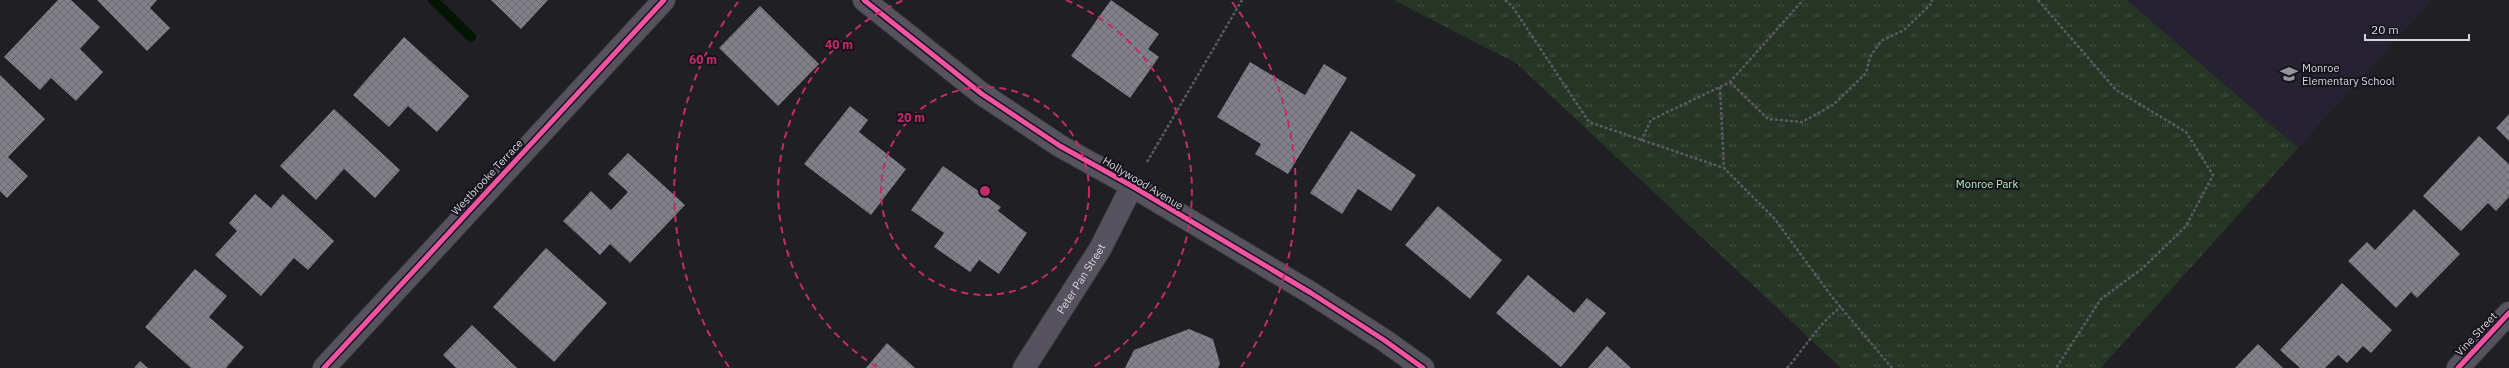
<svg xmlns="http://www.w3.org/2000/svg" width="2509" height="368" viewBox="0 0 2509 368" font-family="'IBM Plex Sans',sans-serif">
	<style>
		.built { fill: #272232 }
		.grass { fill: url(#grass-tufts) }
		.lines { fill: none; stroke-linecap: round; stroke-linejoin: round }
		.stream { stroke: #031503; stroke-width: 10 }
		.building { fill: url(#building-cross-hatch) }
		.street-casing { stroke: #3a393d; stroke-width: 24 }
		.path { stroke: #5c5a61; stroke-width: 2.5; stroke-dasharray: 3 2; stroke-linecap: butt }
		.street { stroke: #57535e; stroke-width: 22 }
		.cycleway-casing { stroke: #16131d; stroke-width: 8 }
		.cycleway { stroke: #f153a3; stroke-width: 5 }
		.ring { fill: none; stroke: #c42b68; stroke-width: 2; stroke-dasharray: 7 5 }
		.labels { text-anchor: middle; stroke-width: 4; stroke-linejoin: round; paint-order: stroke }
		.poi-label { font-size: 11px; fill: #d6d4dc; stroke: #16131d; text-anchor: start }
		.street-label { font-size: 11px; fill: #d6d4dc; stroke: #16131d }
		.park-label { font-size: 11px; fill: #b9f0b8; stroke: #16131d }
		.centre { fill: #c42b68; stroke: #16131d; stroke-width: 2 }
		.ring-label { font-size: 12px; text-anchor: middle; font-weight: bold; fill: #c42b68; stroke: #16131d; stroke-width: 4; stroke-linejoin: round; paint-order: stroke }
	</style>
	<defs>
		<pattern id="grass-tufts" width="24" height="20" patternUnits="userSpaceOnUse"><rect width="24" height="20" fill="#263526"/><path d="M3 7l-1-3M5 7V3M7 7l1-3M15 17l-1-3M17 17v-4M19 17l1-3" fill="none" stroke="#455145"/></pattern>
		<pattern id="building-cross-hatch" width="8" height="8" patternUnits="userSpaceOnUse"><rect width="8" height="8" fill="#82808a"/><path d="M0 0l8 8M0 8l8-8" fill="none" stroke="#6b6a71"/></pattern>
	</defs>
	<rect width="100%" height="100%" fill="#201f24"/>
	<path class="built" d="M2127,0H2432L2298,148Z"/>
	<path class="grass" d="M1393,0H2127L2298,148L2101,368H1841L1516,63Z"/>
	<g class="lines">
		<path class="stream" d="M433,0L471,37"/>
	</g>
	<g class="building">
		<path d="M58,0H71L100,27L80,49L103,72L76,101L51,78L40,90L4,57Z"/>
		<path d="M97,0H157L150,8L170,28L147,51Z"/>
		<path d="M491,0H548L521,29Z"/>
		<path d="M1111,0L1159,34L1148,49L1159,57L1130,98L1071,56Z"/>
		<path d="M760,6L819,64L778,106L719,48Z"/>
		<path d="M404,37L469,96L437,132L408,106L389,127L353,95Z"/>
		<path d="M1250,62L1305,95L1324,64L1347,78L1288,174L1255,154L1261,144L1217,117Z"/>
		<path d="M0,75L45,119L8,157L28,176L7,198L0,191Z"/>
		<path d="M850,106L868,120L859,132L906,169L871,215L804,164Z"/>
		<path d="M334,109L400,170L375,198L344,169L316,200L280,166Z"/>
		<path d="M2509,114V141L2496,128Z"/>
		<path d="M1351,131L1416,175L1391,211L1358,189L1342,214L1310,193Z"/>
		<path d="M2479,136L2509,164V197L2496,211L2488,203L2461,231L2423,196Z"/>
		<path d="M628,153L685,205L630,263L610,244L600,255L563,221L591,191L611,210L628,192L608,174Z"/>
		<path d="M943,166L1001,207L998,211L1027,233L999,274L979,260L970,272L934,247L944,233L911,210Z"/>
		<path d="M255,194L271,208L283,194L334,241L308,270L294,258L261,296L215,255L237,231L229,223Z"/>
		<path d="M1438,206L1502,260L1470,299L1405,245Z"/>
		<path d="M2414,209L2460,254L2417,298L2411,292L2396,308L2348,261L2367,242L2375,250Z"/>
		<path d="M546,248L607,303L554,362L493,307Z"/>
		<path d="M195,269L227,296L209,317L244,347L226,368H191L145,327Z"/>
		<path d="M1528,275L1574,313L1587,298L1606,313L1561,367L1496,313Z"/>
		<path d="M2342,283L2392,330L2371,353L2363,346L2347,363L2338,355L2325,368H2300L2280,350Z"/>
		<path d="M472,325L517,368H456L443,355Z"/>
		<path d="M1189,329L1213,339L1220,364L1218,368H1125L1134,350Z"/>
		<path d="M887,343L915,368H866Z"/>
		<path d="M2258,344L2283,368H2235Z"/>
		<path d="M1607,346L1631,368H1588Z"/>
		<path d="M140,361L148,368H134Z"/>
	</g>
	<g class="lines">
		<g class="street-casing">
			<g id="street">
				<path d="M864,0L982,94L1060,146L1132,186L1311,293L1384,340L1423,368"/>
				<path d="M324,368L664,0"/>
				<path id="s1" d="M1024,368L1100,249L1132,186"/>
				<path d="M2458,368L2509,313"/>
			</g>
		</g>
		<g class="path">
			<path d="M1505,0L1512,6L1589,122L1724,168L1774,218L1832,297L1892,368"/>
			<path d="M2038,0L2116,90L2186,132L2213,175L2186,226L2143,268L2101,299L2056,368"/>
			<path d="M1730,82L1768,119L1802,122L1833,105L1866,73L1870,57L1881,41L1904,30L1932,3V0"/>
			<path d="M1720,87L1724,168"/>
			<path d="M1641,141L1651,120L1730,82L1803,0"/>
			<path d="M1147,162L1242,0"/>
			<path d="M1787,368C1805,348 1819,323 1841,307"/>
		</g>
		<use href="#street" class="street"/>
		<g class="cycleway-casing">
			<g id="cycleway">
				<path d="M864,0L982,94L1060,146L1132,186L1311,293L1384,340L1423,368"/>
				<path d="M324,368L664,0"/>
				<path d="M2458,368L2509,313"/>
			</g>
		</g>
		<use href="#cycleway" class="cycleway"/>
	</g>
	<g class="ring">
		<circle cx="985" cy="191" r="104"/>
		<path d="M877 367A207 207 0 0 1 904 0M1066 0A207 207 0 0 1 1093 367"/>
		<path d="M729 367A311 311 0 0 1 738 2M1232 2A311 311 0 0 1 1241 367"/>
	</g>
	<defs>
		<g id="school-bare" transform="scale(1.38)"><path d="M0-5L7-2L0 1L-7-2ZM-4 1L0 2.5L4 1V4Q0 6-4 4Z" fill="#96959c" stroke="#16131d" stroke-width="2.5" paint-order="stroke"/></g>
	</defs>
	<g fill-rule="evenodd">
		<use href="#school-bare" x="2289" y="74"/>
	</g>
	<g class="labels">
		<g class="poi-label">
			<text x="2302" y="72">Monroe<tspan x="2302" dy="13">Elementary School</tspan></text>
		</g>
		<g class="street-label">
			<text transform="translate(487 177) rotate(-47)" y="4">Westbrooke Terrace</text>
			<text transform="translate(1143 183) rotate(31)" y="4">Hollywood Avenue</text>
			<text dy="4" stroke="none"><textPath href="#s1" startOffset="106">Peter Pan Street</textPath></text>
			<text transform="translate(2476 334) rotate(-47)" y="4">Vine Street</text>
		</g>
		<g class="park-label">
			<text x="1987" y="188">Monroe Park</text>
		</g>
	</g>
	<circle cx="985" cy="191" r="6" class="centre"/>
	<g class="ring-label">
		<text x="839" y="49">40 m</text>
		<text x="703" y="64">60 m</text>
		<text x="911" y="122">20 m</text>
	</g>
	<path d="M2365 34v6h104v-6" fill="none" stroke="#d6d4dc" stroke-width="2"/>
	<text x="2371" y="34" font-size="12" fill="#d6d4dc" stroke="#16131d" stroke-width="3" paint-order="stroke">20 m</text>
</svg>
